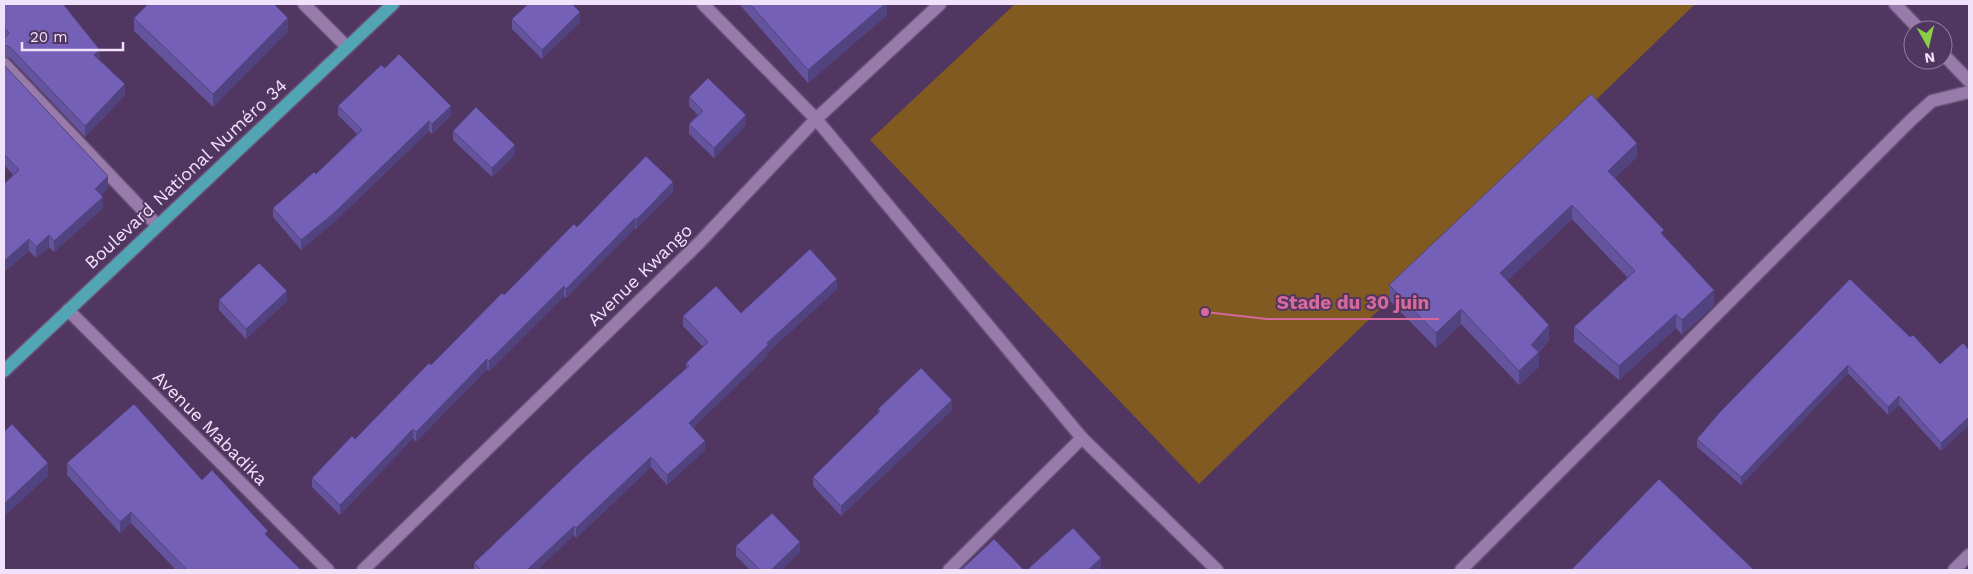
<svg xmlns="http://www.w3.org/2000/svg" width="1973" height="574" viewBox="0 0 1973 574" font-family="'Work Sans',sans-serif">
	<style>
		.green { fill: #815a22 }
		.lines { fill: none; stroke-linecap: round; stroke-linejoin: round }
		.minor-casing { stroke: #6a5378; stroke-width: 15 }
		.major-casing { stroke: #6a5378; stroke-width: 15 }
		.minor { stroke: #987baa; stroke-width: 12 }
		.major { stroke: #51a5b5; stroke-width: 12 }
		.wall { fill: #64539d }
		.shaded-wall { fill: #51437f }
		.building { fill: #7460b6; stroke: #51437f }
		.labels { text-anchor: middle; stroke-width: 4; stroke-linejoin: round; paint-order: stroke }
		.street-label { font-size: 18px; fill: #f1e2fc; stroke: #503660 }
		.leader { fill: none; stroke: #d5699b; stroke-width: 2 }
		.callout-dot { fill: #d5699b; stroke: #503660; stroke-width: 2 }
		.callout-label { font-size: 19px; text-anchor: middle; font-weight: bold; fill: #d5699b; stroke: #503660; stroke-width: 4; stroke-linejoin: round; paint-order: stroke }
	</style>
	<rect width="100%" height="100%" fill="#503660"/>
	<path class="green" d="M1015,4H1695L1199,484L870,140Z"/>
	<g class="lines">
		<g class="minor-casing">
			<g id="minor">
				<path d="M304,4L347,47"/>
				<path d="M703,4L816,119L1082,438L1217,570"/>
				<path d="M1895,4L1920,30"/>
				<path d="M1943,54L1969,81"/>
				<path d="M4,64L157,225"/>
				<path d="M68,310L328,570"/>
				<path d="M363,570L699,243L816,119L940,4"/>
				<path d="M949,570L1082,438"/>
				<path d="M1461,570L1911,120L1932,101L1969,92"/>
				<path d="M1954,570L1969,555"/>
			</g>
		</g>
		<g class="major-casing">
			<path id="major" d="M4,371L393,4"/>
		</g>
		<use href="#minor" class="minor"/>
		<use href="#major" class="major"/>
	</g>
	<g class="wall">
		<path d="M4,4L100,60L125,95L85,137L10,58L4,56Z"/>
		<path d="M739,4H887V15L808,83Z"/>
		<path d="M134,18L288,31L213,107L134,31Z"/>
		<path d="M512,19L580,22L542,59L512,29Z"/>
		<path d="M4,65L108,188L101,195L103,208L54,252L49,247L36,258L29,251L4,272V184L13,175L4,165Z"/>
		<path d="M385,68L451,115L432,134L429,131L334,222L301,250L273,217V208L316,174L357,134L338,115V106Z"/>
		<path d="M689,97L746,125L714,158L689,134V124L698,115L689,106Z"/>
		<path d="M453,131L515,154L492,177L453,140Z"/>
		<path d="M1637,157L1615,178L1664,236L1714,305L1682,335L1676,328L1619,380L1574,342V327L1628,278L1572,219L1507,281L1549,340L1539,352V367L1519,385L1461,324L1436,348L1389,300V285Z"/>
		<path d="M673,192L636,229L635,228L566,298L564,296L489,371L487,369L416,442L413,438L340,515L312,487V478L355,439L504,295L577,227Z"/>
		<path d="M837,289L768,352V355L693,428L705,450L667,485L651,467L576,538L574,535L537,570H474V563L686,368V363L703,347L683,326V316L741,313Z"/>
		<path d="M219,300L287,301L246,339L219,310Z"/>
		<path d="M1910,337L1940,364L1963,343L1941,451L1899,405L1888,415L1848,373L1741,485L1697,447V439L1720,412Z"/>
		<path d="M878,409L952,410L841,516L813,486V477L878,414Z"/>
		<path d="M67,463L202,480L268,538L301,570H176L131,523L120,533L67,475Z"/>
		<path d="M736,546L800,552L781,570H750L736,556Z"/>
	</g>
	<g class="shaded-wall">
		<path d="M885,4H887V15L808,83V70Z"/>
		<path d="M580,12V22L542,59V50Z"/>
		<path d="M288,18V31L213,107V94Z"/>
		<path d="M100,50V61L94,55Z"/>
		<path d="M125,84V95L85,137V126Z"/>
		<path d="M451,106V115L432,134V124Z"/>
		<path d="M746,115V125L714,158V148Z"/>
		<path d="M429,121V131L334,222L301,250V240Z"/>
		<path d="M1637,143V157L1608,185V171Z"/>
		<path d="M515,145V154L492,177V168Z"/>
		<path d="M108,176V188L95,200V189Z"/>
		<path d="M673,182V192L636,229V220Z"/>
		<path d="M103,197V208L54,252V241Z"/>
		<path d="M1572,205V219L1500,288V273Z"/>
		<path d="M635,218V228L566,298V289Z"/>
		<path d="M49,235V247L36,258V247Z"/>
		<path d="M29,239V251L4,272V261Z"/>
		<path d="M837,279V289L768,352V355L689,432V423L767,343Z"/>
		<path d="M564,286V296L489,371V361Z"/>
		<path d="M1714,290V305L1682,335V320Z"/>
		<path d="M287,291V301L246,339V329Z"/>
		<path d="M1461,309V324L1436,348V333Z"/>
		<path d="M1676,314V328L1619,380V366Z"/>
		<path d="M1549,325V340L1533,357L1539,352V367L1519,385V371L1531,345Z"/>
		<path d="M487,359V369L416,442V432Z"/>
		<path d="M1848,365V373L1741,485V477Z"/>
		<path d="M1899,396V405L1888,415V407Z"/>
		<path d="M952,400V410L841,516V506Z"/>
		<path d="M1969,417V426L1941,451V443Z"/>
		<path d="M413,429V438L340,515V505Z"/>
		<path d="M705,441V450L667,485V475Z"/>
		<path d="M651,457V467L576,538V528Z"/>
		<path d="M48,463V476L4,517V504Z"/>
		<path d="M131,512V523L120,533V522Z"/>
		<path d="M574,526V535L537,570H527Z"/>
		<path d="M800,542V552L781,570H771Z"/>
		<path d="M1101,558V570H1088Z"/>
	</g>
	<g class="building">
		<path d="M4,4H63L100,50L94,55L125,84L85,126L10,47L4,45V39L9,33L4,27Z"/>
		<path d="M148,4H274L288,18L213,94L134,18Z"/>
		<path d="M528,4H572L580,12L542,50L512,19Z"/>
		<path d="M750,4H885L808,70Z"/>
		<path d="M399,54L451,106L432,124L429,121L334,213L301,240L273,208L314,172L316,174L362,130L338,106L381,65L385,68Z"/>
		<path d="M4,65L108,176L95,189L103,197L54,241L49,235L36,247L29,239L4,261V184L19,170L4,154Z"/>
		<path d="M708,78L746,115L714,148L689,124L703,111L689,97Z"/>
		<path d="M1591,94L1637,143L1608,171L1664,230L1661,233L1714,290L1682,320L1676,314L1619,366L1574,327L1635,271L1572,205L1500,273L1549,325L1531,345L1539,352L1519,371L1461,309L1436,333L1389,285Z"/>
		<path d="M476,107L515,145L492,168L453,131Z"/>
		<path d="M646,156L673,182L636,220L635,218L566,289L564,286L489,361L487,359L416,432L413,429L340,505L312,478L352,436L355,439L429,363L431,365L502,293L504,295L574,224L577,227Z"/>
		<path d="M810,249L837,279L767,343L768,345L689,423L705,441L667,475L651,457L576,528L574,526L527,570H481L474,563L585,457L689,366L686,363L708,342L683,316L716,286L741,313Z"/>
		<path d="M259,263L287,291L246,329L219,300Z"/>
		<path d="M1850,279L1910,337L1913,335L1940,364L1963,343L1969,350V417L1941,443L1899,396L1888,407L1848,365L1741,477L1697,439L1720,412Z"/>
		<path d="M921,368L952,400L841,506L813,477L880,411L878,409Z"/>
		<path d="M134,404L202,480L212,470L268,531L265,534L301,570H187L131,512L120,522L67,463Z"/>
		<path d="M12,424L48,463L4,504V432Z"/>
		<path d="M1659,479L1754,570H1571Z"/>
		<path d="M772,513L800,542L771,570H760L736,546Z"/>
		<path d="M1073,528L1101,558L1088,570H1027Z"/>
		<path d="M994,539L1024,570H961Z"/>
	</g>
	<g class="labels">
		<g class="street-label">
			<text transform="translate(186 174) rotate(-43)" y="6">Boulevard National Numéro 34</text>
			<text transform="translate(640 275) rotate(-44)" y="6">Avenue Kwango</text>
			<text transform="translate(210 428) rotate(45)" y="6">Avenue Mabadika</text>
		</g>
	</g>
	<path class="leader" d="M1205 312L1267 319H1439"/>
	<circle class="callout-dot" cx="1205" cy="312" r="5"/>
	<g class="callout-label">
		<text x="1353" y="309">Stade du 30 juin</text>
	</g>
	<rect width="1973" height="574" fill="none" stroke="#f1e2fc" stroke-width="10"/>
	<g transform="translate(1928 45) rotate(172)"><circle r="24" fill="#503660" stroke="#907b9e"/>
	<path d="M0-4L9 19L0 12L-9 19Z" fill="#8bce47"/>
	<text y="-8" font-size="14" font-weight="bold" text-anchor="middle" fill="#f1e2fc">N</text>
	</g>
	<path d="M22 42v8h101v-8" fill="none" stroke="#f1e2fc" stroke-width="2.5"/>
	<text x="30" y="42" font-size="15" fill="#f1e2fc" stroke="#503660" stroke-width="4" paint-order="stroke">20 m</text>
</svg>
